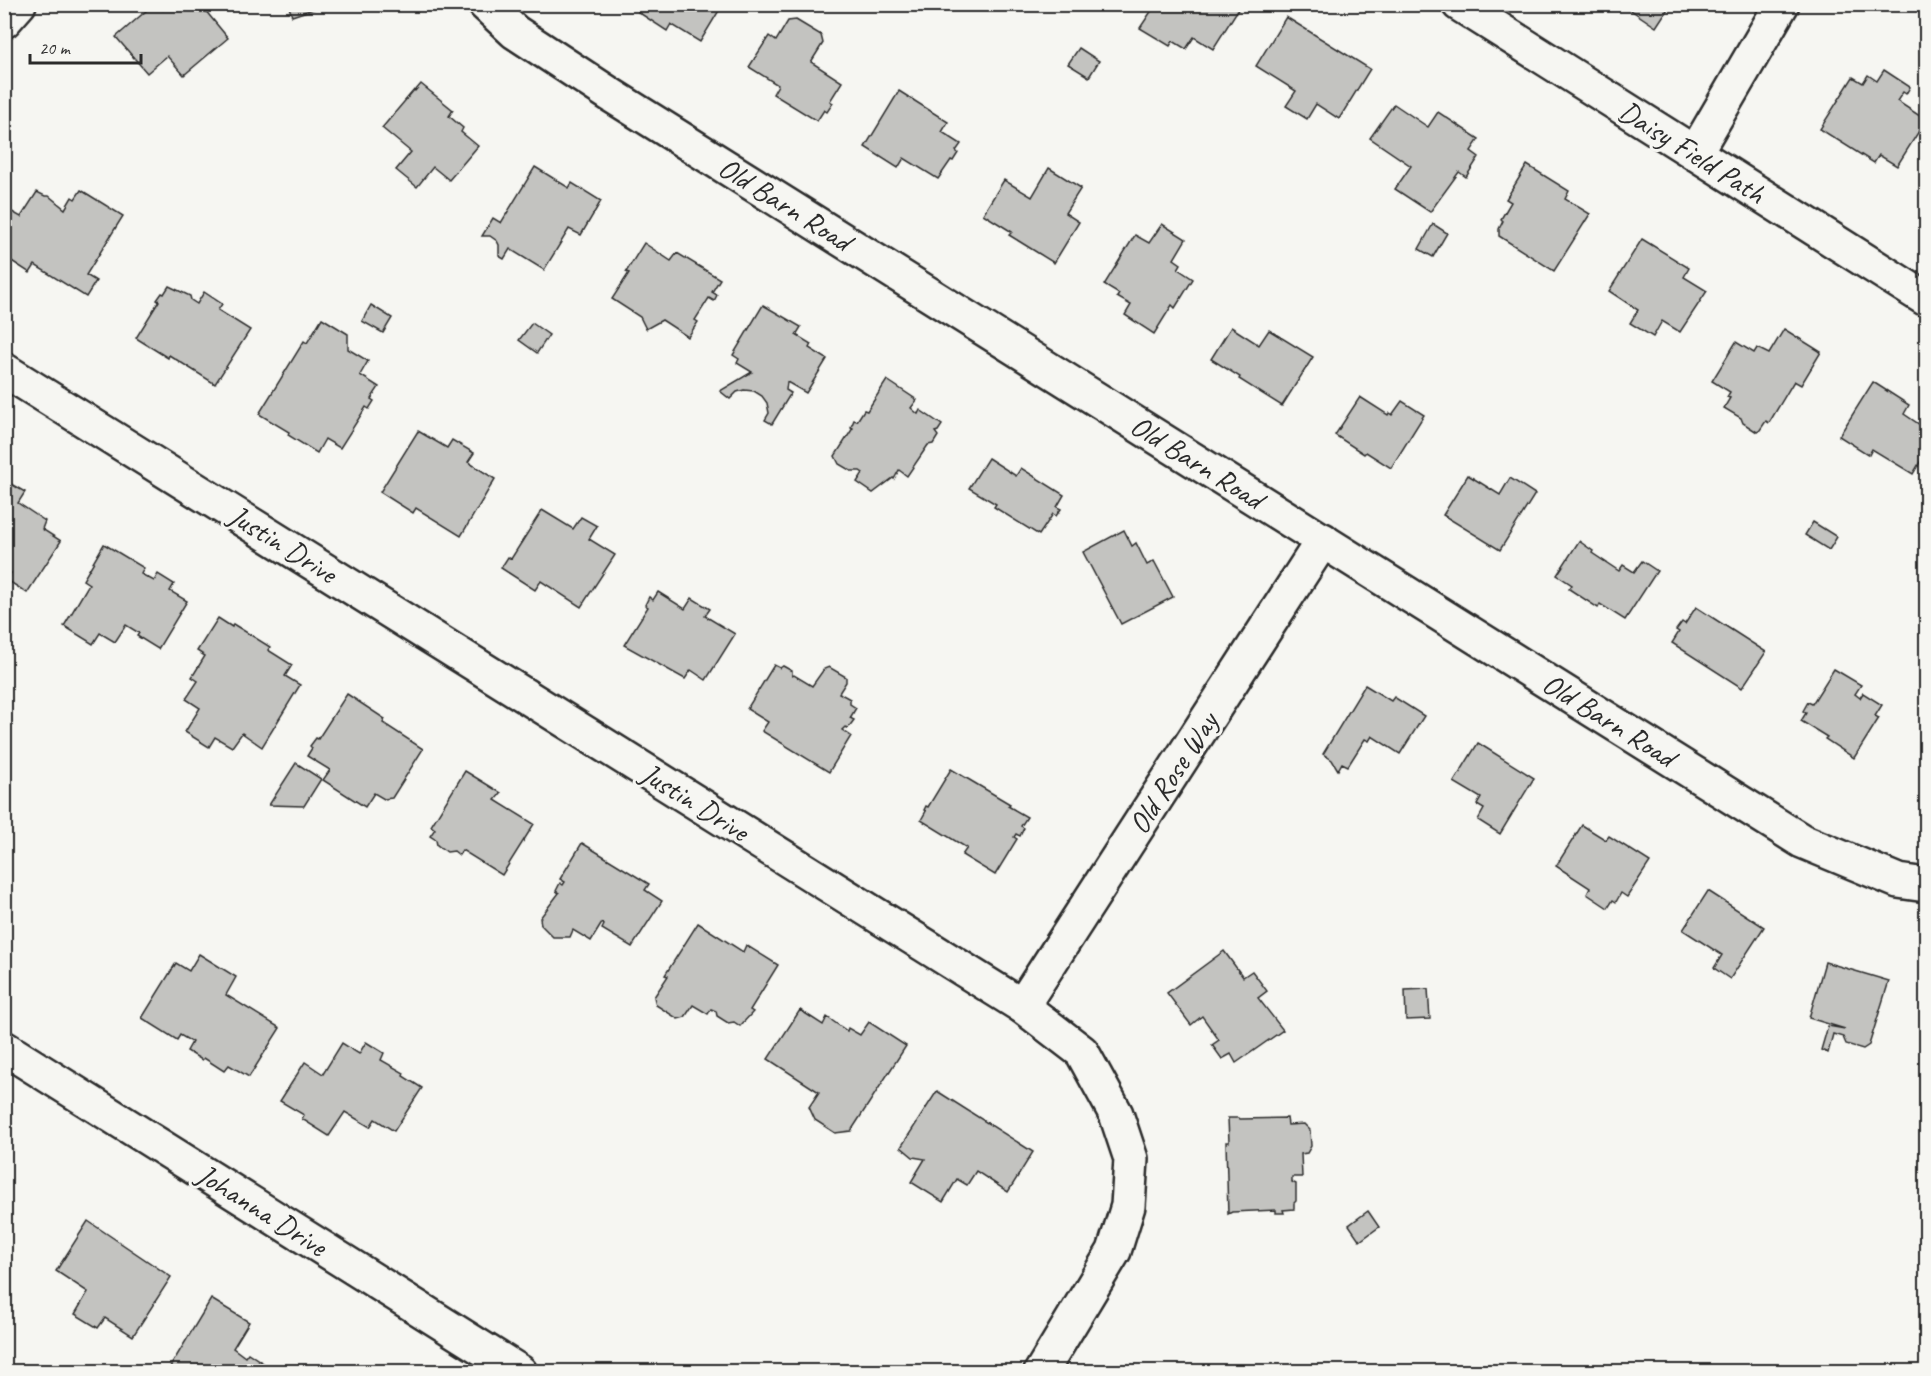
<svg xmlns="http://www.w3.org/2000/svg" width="1931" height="1376" viewBox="0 0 1931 1376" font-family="Caveat,sans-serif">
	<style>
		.building { fill: #c3c3c0; stroke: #2b2b2b; stroke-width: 1.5 }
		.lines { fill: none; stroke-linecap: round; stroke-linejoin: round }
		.minor-casing { stroke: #2b2b2b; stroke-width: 38 }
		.minor { stroke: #f6f6f2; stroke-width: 33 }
		.labels { text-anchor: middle; stroke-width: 6; stroke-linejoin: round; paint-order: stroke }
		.street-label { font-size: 30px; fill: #2b2b2b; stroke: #f6f6f2 }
	</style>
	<rect width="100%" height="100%" fill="#f6f6f2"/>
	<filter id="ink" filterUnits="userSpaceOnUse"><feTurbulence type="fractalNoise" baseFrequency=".0167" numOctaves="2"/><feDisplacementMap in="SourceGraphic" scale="12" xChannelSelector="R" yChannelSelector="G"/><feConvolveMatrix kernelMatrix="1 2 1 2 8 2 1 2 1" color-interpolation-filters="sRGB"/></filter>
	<g filter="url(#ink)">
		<g class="building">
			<path d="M154,4H158L163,10L170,4H200L228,38L184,75L167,56L147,73L116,37Z"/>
			<path d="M288,4H328L292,16Z"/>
			<path d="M643,4H723L700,42L671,24L667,31L638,12Z"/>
			<path d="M1150,4H1234L1239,8L1213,49L1194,37L1186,49L1173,41L1170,46L1140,28L1152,10L1148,8Z"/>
			<path d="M1622,4H1671L1656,27Z"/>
			<path d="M1286,17L1370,69L1339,119L1316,104L1307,119L1286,106L1296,91L1256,66Z"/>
			<path d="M796,20L821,35L823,43L811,62L842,82L830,101L833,103L827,112L824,110L817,121L773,94L778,85L749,67L769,36L776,41L788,21Z"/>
			<path d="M1079,48L1099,61L1089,77L1068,64Z"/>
			<path d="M1884,70L1910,87L1906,94L1903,92L1897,101L1926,120L1897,166L1879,155L1874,163L1820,129L1853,77L1863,83L1868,75L1877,81Z"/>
			<path d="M421,84L453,110L449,116L463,128L461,132L478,146L449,180L433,167L417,187L396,170L411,152L382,128L414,90L415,91Z"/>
			<path d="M899,91L948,122L942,132L961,144L956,151L958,153L953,161L951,160L938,179L904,158L898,168L865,147Z"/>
			<path d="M1394,104L1428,127L1438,112L1479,139L1471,151L1479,157L1466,177L1459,172L1430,212L1395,189L1411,166L1370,138Z"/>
			<path d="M1527,165L1569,191L1565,199L1590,214L1554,271L1499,236V229L1503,221L1501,219L1511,202L1506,199Z"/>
			<path d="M535,167L569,188L572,183L601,201L581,235L569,229L544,270L510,249L504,259L499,256V245L497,241L490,236H482L493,218L501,223Z"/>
			<path d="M1049,168L1081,188L1065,213L1079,222L1054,263L1009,235L1012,232L983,214L1004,180L1032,197Z"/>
			<path d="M81,190L123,216L86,275L96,281L86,297L35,265L30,273L4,256V213L7,209L21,217L37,192L45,196H49L65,209L72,197L75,199Z"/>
			<path d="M1162,224L1186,239L1174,259L1181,264L1178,269L1193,279L1175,308L1172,305L1154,334L1125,315L1131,305L1117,297L1119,294L1104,285L1135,235L1149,243Z"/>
			<path d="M1433,224L1447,233L1433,257L1419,249Z"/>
			<path d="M1642,239L1689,268L1684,277L1707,291L1680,332L1662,321L1653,337L1630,323L1638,310L1609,291Z"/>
			<path d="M644,243L671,261L677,253L720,279L712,292L717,295L714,301L709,298L695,320L698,322L688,337L662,320L646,329L640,317L612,299L629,273L626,272Z"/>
			<path d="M169,286L190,296L191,300L197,304L204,292L222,304L218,310L250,330L215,384L169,355L168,358L136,338L159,301L157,300L162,293L164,294Z"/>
			<path d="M371,305L392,318L383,333L362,321Z"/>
			<path d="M763,305L801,327L796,335L811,344L809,348L827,359L806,393L787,382L786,390L791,393L772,424L765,420L769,413L767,403L762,396L754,391L744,390L737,392L730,399L720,391L752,372L737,363L739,359L733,355Z"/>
			<path d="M322,318L348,334V349L368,361L360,375L379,387L371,399L374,401L369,409L366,407L340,448L325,439L317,453L288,435L289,432L259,414L304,341L307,343Z"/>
			<path d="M532,323L549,335L537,353L519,340Z"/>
			<path d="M1231,327L1259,345L1269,330L1313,357L1282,406L1239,379L1240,377L1211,359Z"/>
			<path d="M1784,329L1821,352L1801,385L1794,381L1769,423L1766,421L1760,430L1757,432L1743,423L1741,418L1724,408L1730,398L1727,397L1730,392L1712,381L1736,342L1754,353L1757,348L1769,354Z"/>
			<path d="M887,380L917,400L911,408L918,414L920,410L942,425L938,431L935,432L938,436L933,444L928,445L907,476L899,470L894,479L893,478L873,493L857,482L863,473L860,471H851L839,464L835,456L853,428L851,427L854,420L857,421L864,410L867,411Z"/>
			<path d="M1873,382L1909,405L1904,414L1926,429V452L1913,474L1872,449L1869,455L1839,436Z"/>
			<path d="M1360,397L1388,415L1389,413L1392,415L1402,401L1424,415L1391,468L1366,452L1364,454L1335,435Z"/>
			<path d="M418,431L447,448L452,440L474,453L468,462L495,479L461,536L416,508L413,513L380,492Z"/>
			<path d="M988,458L1016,476L1021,468L1064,495L1057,507L1061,509L1056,516L1053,514L1039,535L994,507L996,504L969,488Z"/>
			<path d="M1468,475L1500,495L1510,478L1535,494L1500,550L1443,515Z"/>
			<path d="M4,480L25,492L18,503L45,521L42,529L61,541L27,593L7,580L11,573L4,569Z"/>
			<path d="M542,510L573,529L581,517L597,526L589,539L615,555L581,607L541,581L535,590L501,568L508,557L511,559Z"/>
			<path d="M1813,522L1837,537L1829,550L1805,535Z"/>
			<path d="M1124,530L1132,546L1136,543L1147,565L1154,561L1173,597L1121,624L1083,552Z"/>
			<path d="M1579,541L1593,551L1592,553L1619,571L1623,565L1634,572L1642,561L1657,571L1625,620L1600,604L1598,608L1569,589L1572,585L1557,575Z"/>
			<path d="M104,544L144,568L141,574L154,581L158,574L174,584L170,591L187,601L158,649L137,636L139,633L126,625L115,642L100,633L93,644L64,626L89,584L83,580Z"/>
			<path d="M658,592L685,609L692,598L710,609L705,616L735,634L706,680L691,670L685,679L624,645L648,607L645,605L649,597L653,600Z"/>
			<path d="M1696,607L1766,652L1742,688L1672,643L1679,632L1676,630L1682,622L1685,624Z"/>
			<path d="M218,618L232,627L233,624L270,647L268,650L292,665L285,676L300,685L262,747L242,733L232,747L215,737L209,747L185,732L200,708L186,699L198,681L192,677L205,656L197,651Z"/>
			<path d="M774,665L780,668L783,666L792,671V676L794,675L812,686L824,669L829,667L846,677V682L839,693L850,699V704L856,708L850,718L854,720L848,728L845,727L842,730L851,736L829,772L762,731L768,722L747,709Z"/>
			<path d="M1834,669L1861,685L1855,694L1860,698L1863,693L1882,705L1875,716L1879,718L1854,758L1825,739L1827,737L1801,721L1806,713L1803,711L1808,702L1812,704Z"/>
			<path d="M1365,685L1391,701L1394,697L1424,716L1400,754L1372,736L1369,741L1365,739L1348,766L1342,763L1338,770L1332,760L1323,754Z"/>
			<path d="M347,694L385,719L383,723L423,749L392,798L384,799L374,793L365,807L323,780L330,770L307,756L312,748L310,746L316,738L318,739Z"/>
			<path d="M1478,743L1534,778L1500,834L1478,820L1484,809L1477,805L1481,798L1454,782Z"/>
			<path d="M296,763L321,779L304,806L269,805Z"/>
			<path d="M951,769L1010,804L1008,806L1027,817L1021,826L1024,828L1020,836L1016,834L1014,837L1017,839L995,875L962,855L967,848L921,820L926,811L924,810L926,806L928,807Z"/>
			<path d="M465,771L501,793L495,800L534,824L502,875L462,850L459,855L454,851L447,852L437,845L436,840L430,836L435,829L431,826Z"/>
			<path d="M1582,825L1606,840L1609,836L1650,862L1627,897L1621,893L1616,902L1613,900L1608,908L1587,894L1590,888L1556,866Z"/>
			<path d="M582,843L649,884L645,890L662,901L632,947L602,929L604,925L602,923L591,941L573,930L570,937H553L541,925L540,918L559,893L556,891L560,883L563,885L565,882L560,879Z"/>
			<path d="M1708,891L1764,927L1730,979L1714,968L1722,955L1683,930Z"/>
			<path d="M698,923L743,952L746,945L778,965L750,1010L753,1012L740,1026L734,1022L728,1023L717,1016L716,1011L711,1009L708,1014L693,1005L685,1017L678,1019L656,1005L654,997L668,976L665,975Z"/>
			<path d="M1224,951L1243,977L1252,971L1267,991L1258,998L1283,1030L1236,1063L1231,1054L1222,1059L1212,1045L1219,1040L1202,1016L1191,1025L1167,993Z"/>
			<path d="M199,954L236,977L226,995L280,1028L249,1077L229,1065L224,1071L204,1058L202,1060L187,1051L192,1042L180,1035L177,1040L142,1018L176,963L189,971Z"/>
			<path d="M1825,962L1889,981L1869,1045L1863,1049L1846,1044L1843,1037L1833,1034L1828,1053L1821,1050L1828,1026L1845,1029L1809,1018Z"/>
			<path d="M1428,989L1430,1019L1406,1020L1405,990Z"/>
			<path d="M800,1010L823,1025L827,1017L847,1031L848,1028L860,1035L869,1022L906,1046L851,1131L835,1133L815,1120L809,1107L819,1092L768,1059Z"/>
			<path d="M366,1042L384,1053L381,1060L404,1073L403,1076L422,1088L394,1131L375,1119L370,1127L345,1112L329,1136L302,1119L304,1115L280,1101L305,1062L323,1074L342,1043L359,1054Z"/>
			<path d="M937,1091L1033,1152L1008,1192L976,1171L967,1185L957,1179L943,1202L911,1182L925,1159L913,1157L901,1147Z"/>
			<path d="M1228,1118H1239L1240,1119L1287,1118L1288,1125L1304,1124L1310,1130L1311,1146L1307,1153L1301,1154L1302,1177H1292V1182L1296,1184V1201L1294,1203V1209L1283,1210L1284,1213H1276V1210L1232,1212L1228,1214L1226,1142H1229Z"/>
			<path d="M1368,1211L1379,1227L1360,1241L1349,1225Z"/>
			<path d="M88,1221L171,1277L133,1336L105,1318L98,1328L75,1314L88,1292L56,1271Z"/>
			<path d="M211,1299L249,1322L233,1348L245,1357L248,1353L263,1363L261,1366L270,1372H167Z"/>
		</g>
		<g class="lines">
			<g class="minor-casing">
				<g id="minor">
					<path d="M485,4L515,32L611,95L1802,841L1898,881L1926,885"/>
					<path d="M1459,4L1926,299"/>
					<path d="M4,21L19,4"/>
					<path d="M1695,153L1782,4"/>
					<path d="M4,370L1022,1006L1082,1052L1116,1114L1131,1159L1128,1206L1114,1251L1041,1372"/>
					<path d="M1022,1006L1323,540"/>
					<path d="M4,1048L520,1372"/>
				</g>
			</g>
			<use href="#minor" class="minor"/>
		</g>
	</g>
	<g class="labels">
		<g class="street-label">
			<text transform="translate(1692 152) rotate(32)" y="10">Daisy Field Path</text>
			<text transform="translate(785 204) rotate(32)" y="10">Old Barn Road</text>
			<text transform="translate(1197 462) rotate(32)" y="10">Old Barn Road</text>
			<text transform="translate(283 544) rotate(32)" y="10">Justin Drive</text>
			<text transform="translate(1609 720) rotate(32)" y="10">Old Barn Road</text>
			<text transform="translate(1173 773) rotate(-57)" y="10">Old Rose Way</text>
			<text transform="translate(695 802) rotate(32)" y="10">Justin Drive</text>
			<text transform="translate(262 1210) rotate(32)" y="10">Johanna Drive</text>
		</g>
	</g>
	<rect width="1931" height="1376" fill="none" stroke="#f6f6f2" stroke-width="24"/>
	<rect x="12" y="12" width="1907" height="1352" fill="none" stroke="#2b2b2b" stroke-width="2" filter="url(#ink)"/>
	<path d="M30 54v9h111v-9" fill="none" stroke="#2b2b2b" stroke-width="3"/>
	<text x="39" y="54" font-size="18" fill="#2b2b2b" stroke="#f6f6f2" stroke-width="4.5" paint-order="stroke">20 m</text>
</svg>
